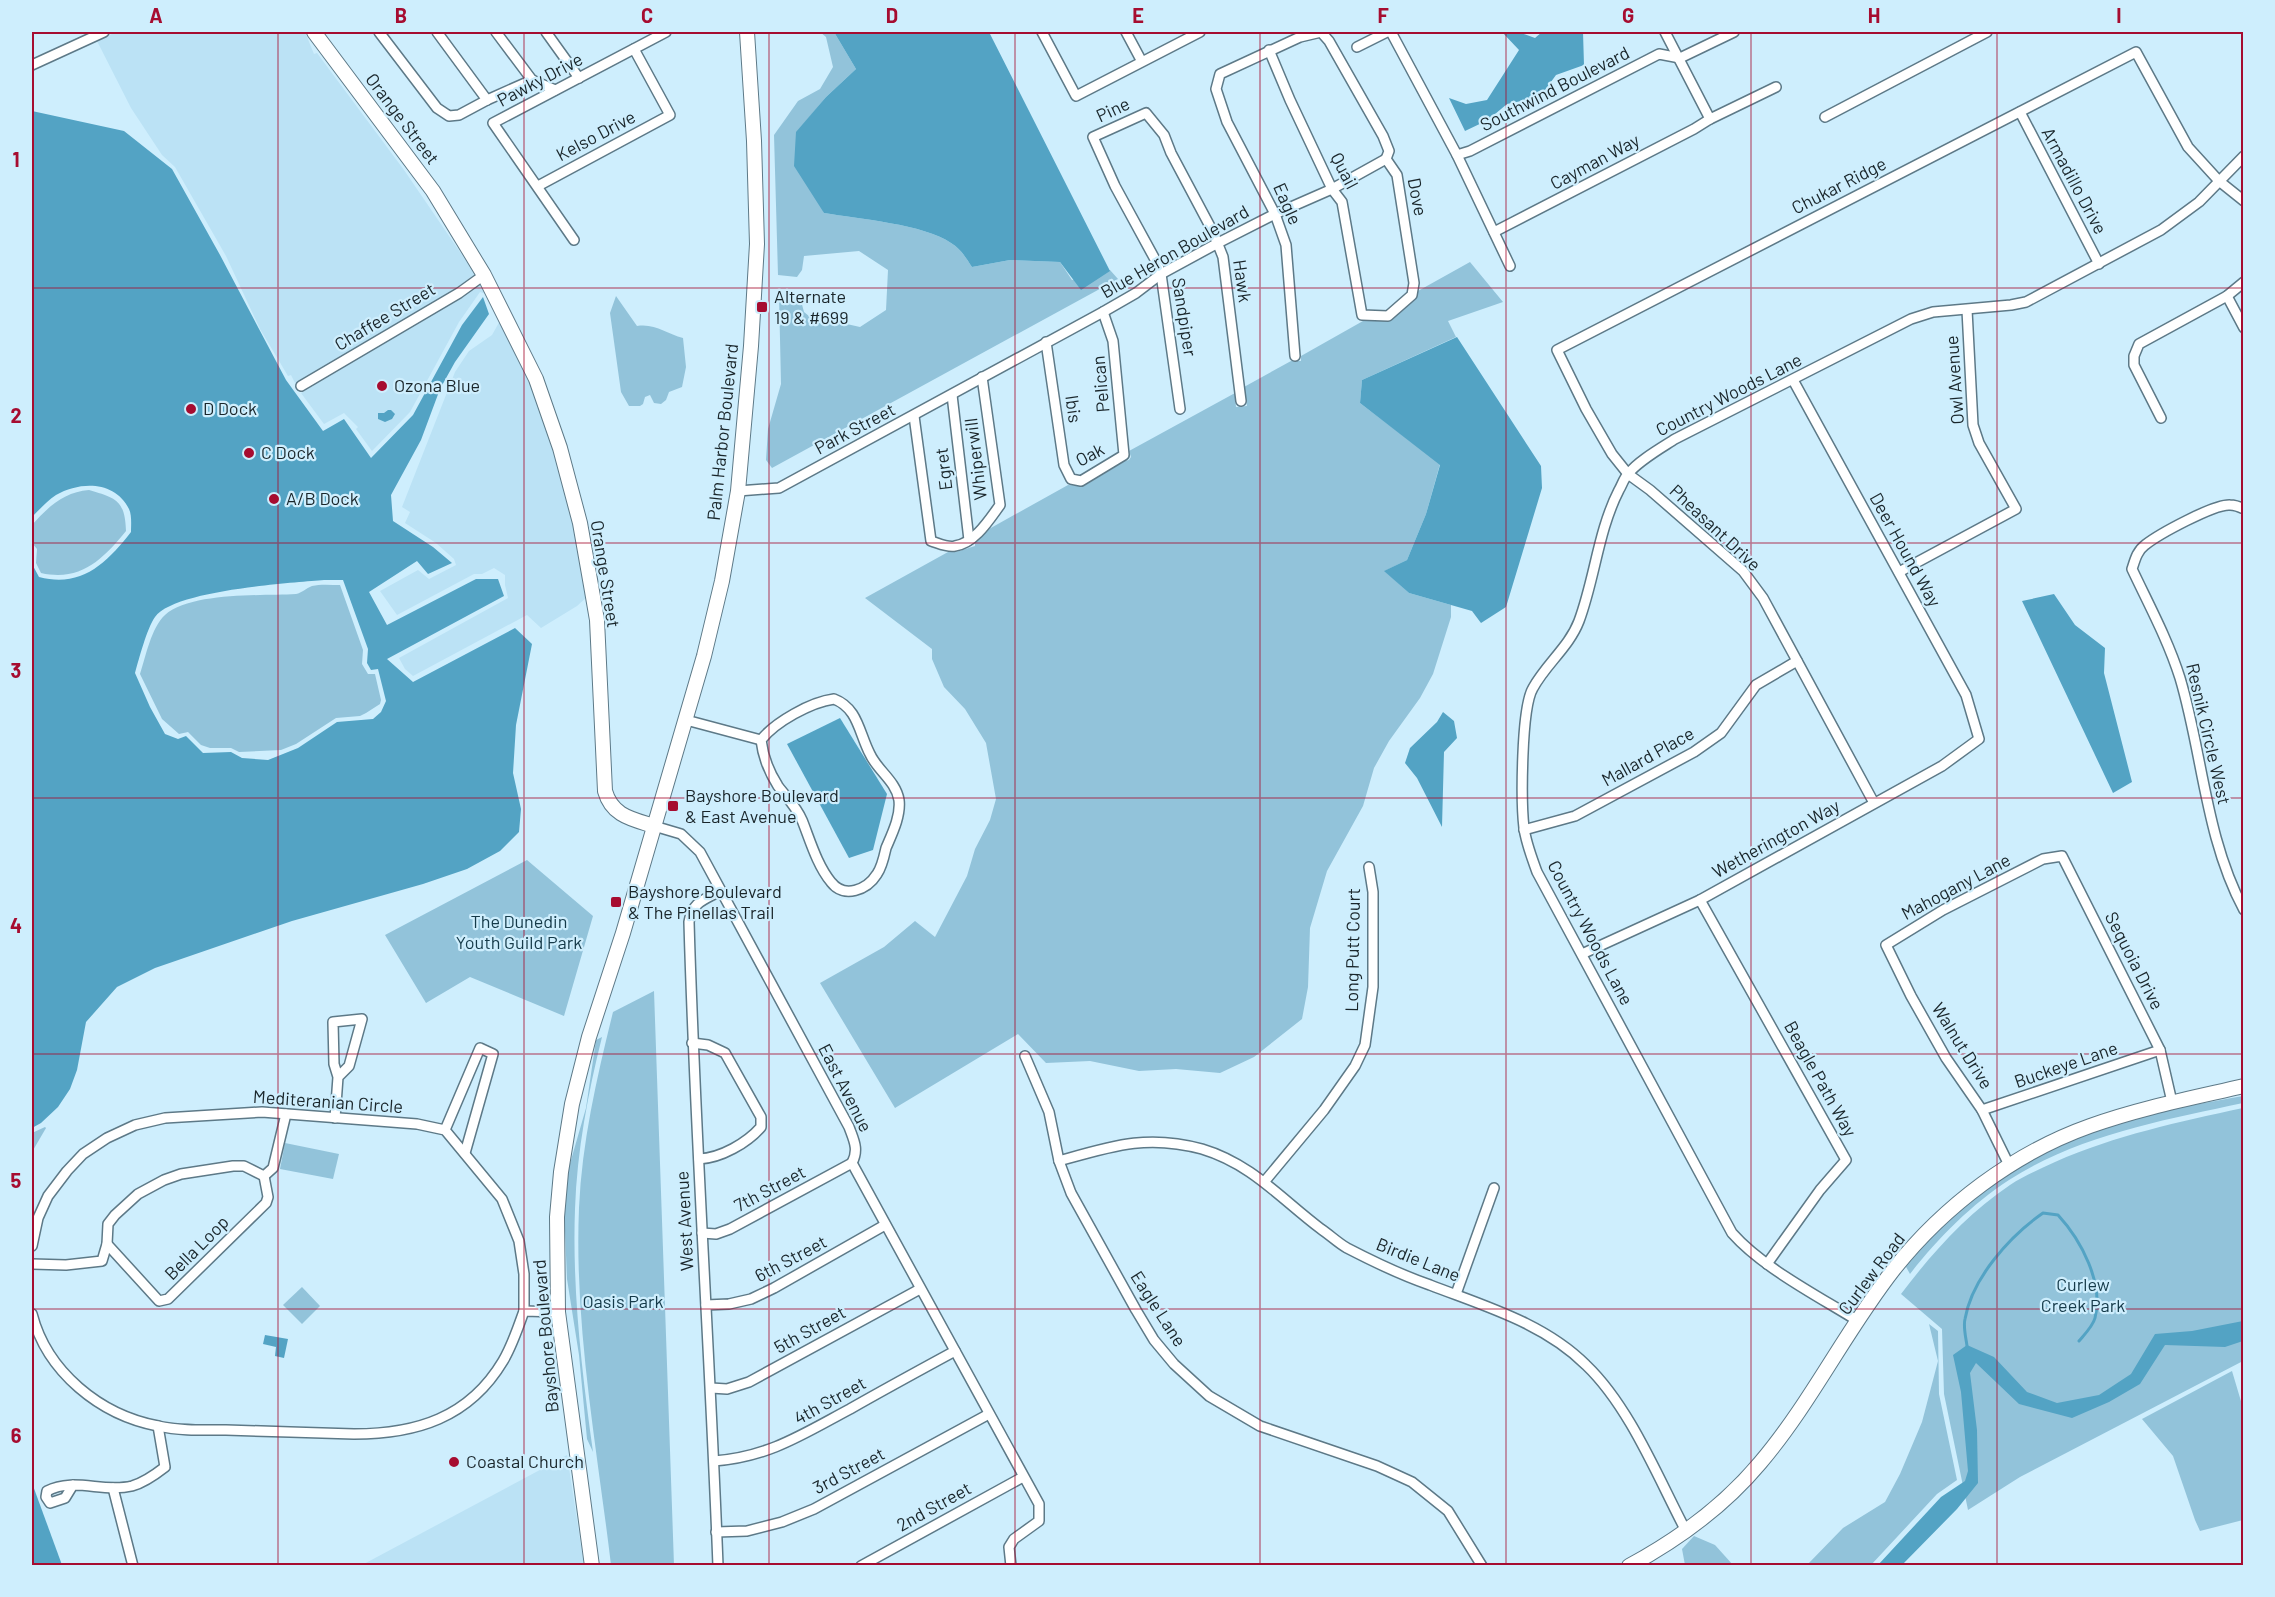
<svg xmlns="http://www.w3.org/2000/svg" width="2275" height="1597" viewBox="0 0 2275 1597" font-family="Barlow,sans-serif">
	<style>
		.built { fill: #bbe2f5 }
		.green { fill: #92c3da }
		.water { fill: #53a3c4; fill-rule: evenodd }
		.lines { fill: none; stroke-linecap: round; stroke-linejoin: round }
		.stream { stroke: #53a3c4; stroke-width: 3 }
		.street-casing { stroke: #5d7987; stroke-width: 12 }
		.secondary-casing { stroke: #5d7987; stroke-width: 16 }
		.street { stroke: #fff; stroke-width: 9 }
		.secondary { stroke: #fff; stroke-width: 14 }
		.grid { fill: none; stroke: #a60c30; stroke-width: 1.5; stroke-opacity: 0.55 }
		.poi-dot { fill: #a60c30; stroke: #ceeefd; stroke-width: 2 }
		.labels { text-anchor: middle; stroke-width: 4.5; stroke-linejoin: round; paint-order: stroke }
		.street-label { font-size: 18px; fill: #1a262b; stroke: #ceeefd }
		.poi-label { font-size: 18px; fill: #1a262b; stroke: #ceeefd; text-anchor: start }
		.park-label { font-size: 18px; fill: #153a49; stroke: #ceeefd }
		.neatline { fill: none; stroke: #a60c30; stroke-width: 2 }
		.grid-label { font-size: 20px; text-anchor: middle; font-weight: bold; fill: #a60c30 }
	</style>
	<rect width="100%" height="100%" fill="#ceeefd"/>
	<g class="built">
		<path d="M116,32H305L314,54L317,53L404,170L475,274L456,288L295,383L291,375L288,376L260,329L226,256L175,167L162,155L131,108L97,41Z"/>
		<path d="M481,283L486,294L480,292L459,322L410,412L372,451L356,429L358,427L344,413L324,424L301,393L462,298Z"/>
		<path d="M501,319L541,406L575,524L588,596L577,606L541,628L527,615L413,676L405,669L399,658L508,598L505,585V575L494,568L482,574H474L397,615L380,591L418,570L429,579L456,565L454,559L436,543L405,523L410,512L402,507L455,372L469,351L492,335Z"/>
		<path d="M567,1455L584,1565H362L551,1464Z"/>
	</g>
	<g class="green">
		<path d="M820,32H834L856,69L826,97L797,132L824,213C858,219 924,224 951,243C961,249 966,258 972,267L1010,260L1060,262L1072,280L1110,270L1118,279L772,468L766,460L768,429L781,384L779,294L800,297L804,312L815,321L829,320L860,327L886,310L888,270L859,251L804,256L802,270L797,277L778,275L774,135L798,101L820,89L833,67L826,37Z"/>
		<path d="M1470,262L1503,302L1448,321L1456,337L1362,380L1360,403L1440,464L1426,514L1407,560L1385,571L1409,593L1451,605V617L1433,674L1420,698L1389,741L1374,768L1363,806L1327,871L1310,928L1308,987L1302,1019L1254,1057L1220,1073L1176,1069L1139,1071L1090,1061L1046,1063L1018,1034L895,1108L820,983L884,947L915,921L935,937L967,876L975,849L990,820L996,799L986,743L965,709L944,687L932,659V649L865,598L948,552H956L975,546V543L989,529L1068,485L1084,486L1125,461L1129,460L1131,457L1129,451L1235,393L1236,407L1247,406L1244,387L1291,361H1301V356L1363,321L1391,320L1416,299L1418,291Z"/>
		<path d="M616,296L637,326C655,323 667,334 683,338L686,367L682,387L669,392L666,400L661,404L654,403L650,395L645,397L643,404L640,406H629L621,392L610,313Z"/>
		<path d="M89,490C116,498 125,500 126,531C103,559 81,582 41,573L36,563L37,549L32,543V525C48,507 64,492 89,490Z"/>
		<path d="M340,585L363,650L362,664L368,674H375L381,700L380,704L366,713L360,716L336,718L296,744L281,750L239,752L231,748H210L201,745L188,732L179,734L162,719L140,674C146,656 151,628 165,615C191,592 262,596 296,594C302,593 306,588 312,586C320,584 331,585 340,585Z"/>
		<path d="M527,860L593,916L564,1016L470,977L426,1003L385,935Z"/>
		<path d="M654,991L674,1565H611C597,1447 574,1327 579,1208C582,1141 597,1077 613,1012Z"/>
		<path d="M602,1037C588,1093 577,1151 575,1209C572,1290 582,1372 593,1452L587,1439L579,1355L567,1279L564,1206L567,1174L586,1108L596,1040Z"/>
		<path d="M2243,1096V1103C2164,1120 2079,1135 2009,1180C1972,1204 1937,1239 1910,1274L1905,1265C1965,1196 2038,1145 2127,1120C2165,1109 2205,1103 2243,1096Z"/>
		<path d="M2243,1108V1361L2020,1477L1968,1510L1944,1394L1942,1329L1901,1294C1932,1253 1967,1214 2010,1185C2024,1176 2040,1169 2055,1162C2116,1135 2179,1122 2243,1108Z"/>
		<path d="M45,1127L46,1128L32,1152V1133Z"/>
		<path d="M285,1143L339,1154L333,1179L280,1169Z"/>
		<path d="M302,1287L320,1306L302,1324L283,1305Z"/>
		<path d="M1929,1324L1938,1331L1939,1394L1957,1480L1937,1494L1871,1565H1807L1843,1528L1885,1502L1900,1474L1922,1422L1938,1361Z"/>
		<path d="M2232,1371L2243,1408V1520L2200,1531L2195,1520L2173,1456L2142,1419Z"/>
		<path d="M1694,1536L1715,1545L1733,1565H1685L1682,1549Z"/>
	</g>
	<g class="water">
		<path d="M834,32H989L1110,271L1081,290L1060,262L1010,260L972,267C966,258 961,249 951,243C924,224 858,219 824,213L794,166L796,132L826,97L856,69Z"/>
		<path d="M1502,32H1518L1535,38L1542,32H1583L1584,65L1556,75L1540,97L1507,104L1488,120L1465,131L1449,98L1466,104L1487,100L1519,50Z"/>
		<path d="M32,111L124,131L172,169L220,255L286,380L323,431L344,419L371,458L413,415L462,325L483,297L489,314L455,362L440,389L421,440L391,495L393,521L433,547L452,563L428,574L417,561L369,592L387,625L476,579H498L504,596L387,659L413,682L515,628L532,644L516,725L513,773L521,809L519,832L500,851L467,869L423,884L292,921L155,968L117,987L86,1022L77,1070L70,1089L58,1107L41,1123L32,1128V564L39,577C81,588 106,564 131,532C131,526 132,515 129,509C115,481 81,481 56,495C47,501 39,510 32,517ZM324,580H343L368,649L367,663L371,670L378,669L386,701L381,712L373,719L337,722L298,748L268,760L242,758L231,752L203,753L186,736L178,739L165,734L150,707L135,673C139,659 147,628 155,617C174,590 290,583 324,580Z"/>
		<path d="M1457,337L1541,466L1542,488L1506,607L1481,623L1472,611L1409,593L1384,571L1407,560L1426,514L1440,465L1360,403L1362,380Z"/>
		<path d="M388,410H391L395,414L392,419L385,422L378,419V413H384Z"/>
		<path d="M2054,594L2075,625L2105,648L2104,673L2132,782L2113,793L2022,601Z"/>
		<path d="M1443,712L1454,721L1457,738L1444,752L1442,827L1417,778L1405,763L1410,748L1437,722Z"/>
		<path d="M840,718L887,794L873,850L849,858L787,744Z"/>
		<path d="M2243,1321V1341L2225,1347L2165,1345L2140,1384L2109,1402L2072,1418L2019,1404L1976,1363L1970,1373L1977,1430L1978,1483L1957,1509L1902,1565H1878L1941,1497L1965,1481L1968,1471L1961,1392L1953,1355L1967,1345L1994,1357L2027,1392L2057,1403L2099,1395L2131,1374L2155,1334L2192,1331Z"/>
		<path d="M265,1335L288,1339L284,1358L275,1356L276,1347L263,1344Z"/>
		<path d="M32,1483L62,1565H32Z"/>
	</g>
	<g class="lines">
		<path class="stream" d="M1967,1346C1966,1338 1963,1327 1965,1319C1972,1278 2010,1236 2043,1213L2058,1215C2081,1240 2104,1283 2095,1318C2093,1326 2084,1335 2079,1341"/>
		<g class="street-casing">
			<g id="street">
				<path d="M379,32L437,108L449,116L459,115L487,100L532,80L555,90"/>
				<path d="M437,32L487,100"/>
				<path d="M496,32L532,80"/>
				<path d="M546,32L579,78"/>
				<path d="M1042,32L1076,96L1200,32"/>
				<path d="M1126,32L1141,60"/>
				<path d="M1391,32L1457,155L1510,266"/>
				<path d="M1665,32L1710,119"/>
				<path d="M1357,47L1387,32"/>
				<path d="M1269,50L1290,100L1332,189L1342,202L1362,315L1388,316L1412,295L1414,283L1397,175L1386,159L1389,151L1383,136L1329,41L1321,32"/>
				<path d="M32,65L104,32"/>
				<path d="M2020,112L2099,264"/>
				<path d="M1825,117L1987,32"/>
				<path d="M1457,155L1470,151L1659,54L1680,58L1734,32"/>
				<path d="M538,186L670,115L634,49"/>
				<path d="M1494,232L1694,129L1710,119L1776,87"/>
				<path d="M574,240L493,123L666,32"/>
				<path d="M2227,296L2244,328"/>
				<path d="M1046,342L1064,465L1071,479L1081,481L1124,455L1113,341L1103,312"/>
				<path d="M1295,356L1286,245L1275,214L1227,122L1216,89L1220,74L1300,37L1321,32"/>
				<path d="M301,386L459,293L484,275"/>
				<path d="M952,395L969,540"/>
				<path d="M1180,409L1161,274L1157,263L1115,186L1093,137L1146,113L1164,135L1171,153L1213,232L1223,257L1241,401"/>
				<path d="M914,416L931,541C938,543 948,548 955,546C975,543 989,520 1000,505L982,377"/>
				<path d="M2161,418L2134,365V356L2139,344L2227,296L2244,282"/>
				<path d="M738,491L779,488L1103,312L1136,293L1161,274L1218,243L1275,214L1332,189L1386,159"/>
				<path d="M2244,509C2240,507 2234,505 2230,505C2214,504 2159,534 2145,545C2137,551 2135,560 2132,569C2149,605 2168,640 2180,678C2203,755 2205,837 2244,910"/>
				<path d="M1899,572L2016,509L1979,443L1973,425L1967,310"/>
				<path d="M834,699C858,708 859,733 870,754C877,770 896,781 899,800C901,816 892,834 886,848C884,857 882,867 877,874C867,890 844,899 831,882C817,865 810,840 802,820C796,806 787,798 778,786C769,772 763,757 761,740C775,722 811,702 834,699Z"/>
				<path d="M686,720L761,740"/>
				<path d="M1874,803L1763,598L1743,571L1650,490L1628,474L1612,454L1586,409L1557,350L2136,52L2188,147L2219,181L2244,201"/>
				<path d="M654,826L681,834L700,852L849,1127C854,1141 859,1149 852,1163"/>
				<path d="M1524,830L1575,816L1694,752L1721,733L1756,685L1797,661"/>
				<path d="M1700,900L1846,1160L1820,1190L1767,1264"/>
				<path d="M1582,954L1700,900L1942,766L1979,739L1966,695L1793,380"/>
				<path d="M692,1043L708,1045L725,1053L761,1117V1127C747,1143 721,1158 699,1159"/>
				<path d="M1025,1056L1049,1112L1059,1161L1071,1193L1136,1310L1154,1340L1174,1364L1209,1396L1260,1426L1377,1466L1412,1482L1448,1511L1482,1566"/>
				<path d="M1982,1110L2160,1050"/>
				<path d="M335,1118L338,1077L334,1064L333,1022L362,1019L349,1066L338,1077"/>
				<path d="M445,1130L480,1048L493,1054L465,1153"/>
				<path d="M1059,1161C1112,1146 1147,1134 1202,1149C1252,1164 1281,1199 1321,1229C1330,1235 1338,1243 1347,1248C1374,1262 1401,1275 1430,1285C1484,1306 1544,1323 1586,1365C1630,1407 1658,1478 1686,1531"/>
				<path d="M852,1163L1039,1504V1521L1014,1539L1009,1547L1011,1566"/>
				<path d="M2009,1165L1982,1110L1946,1058L1911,996L1886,945L1943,910L2043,859L2062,856L2160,1050L2172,1102"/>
				<path d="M1265,1181L1324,1110L1355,1066L1365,1045L1373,987V892L1369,867"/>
				<path d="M702,1233L716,1234L730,1229L852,1163"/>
				<path d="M107,1244L159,1301L168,1299L266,1203L268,1197L264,1176"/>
				<path d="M32,1246L38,1218L48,1196L67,1171L83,1154L107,1138L135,1125L165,1118L262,1112L417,1124L445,1130L502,1199L519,1241L524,1274V1311"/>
				<path d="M32,1264L66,1265L102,1261L107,1244L108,1224L115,1215L138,1194L164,1180L181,1174L233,1166H244L264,1176L273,1168L286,1114"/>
				<path d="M1456,1294L1494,1188"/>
				<path d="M706,1305L729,1304L751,1299L774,1288L885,1225"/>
				<path d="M32,1314C47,1372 100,1415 158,1426C180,1431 204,1430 226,1430C269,1431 311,1433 354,1434C416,1434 469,1418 503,1361C512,1346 518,1328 524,1311L558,1312"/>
				<path d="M1858,1321C1818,1296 1763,1268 1732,1233L1537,872C1532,858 1526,843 1524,828C1521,803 1521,708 1533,688C1546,664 1569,647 1579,621C1595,578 1598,531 1619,490C1622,485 1624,478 1628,474C1638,461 1661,448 1675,439L1911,319L1933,312L2011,305L2026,302L2161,230L2199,202L2244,156"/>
				<path d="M711,1388L727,1389L749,1382L920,1289"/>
				<path d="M714,1461C769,1457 803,1434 850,1409C885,1389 920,1370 955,1351"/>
				<path d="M73,1485L65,1498L50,1503L46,1497L47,1491C74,1477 103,1493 132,1486C143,1483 156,1474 165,1467L158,1426"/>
				<path d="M113,1488L133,1566"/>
				<path d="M716,1532L747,1531L782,1522L814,1509L989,1414"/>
				<path d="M718,1566C710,1351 695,1137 689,922C692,902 704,900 720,891"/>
				<path d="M861,1566L1023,1477"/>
			</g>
		</g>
		<g class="secondary-casing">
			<g id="secondary">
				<path d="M314,32L433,191L484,275L536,379L560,448L580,523L592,591L597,620L605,791C612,816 632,819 654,826"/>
				<path d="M592,1566L558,1312L557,1217L561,1172L572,1104L589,1037L623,933L704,656L722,581L738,491L751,346L757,244L754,141L747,32"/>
				<path d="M1629,1566C1679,1539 1724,1506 1760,1463C1811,1403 1846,1330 1894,1269C1944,1206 2014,1153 2090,1126C2140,1108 2192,1098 2244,1086"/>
			</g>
		</g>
		<use href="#street" class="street"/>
		<use href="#secondary" class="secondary"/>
	</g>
	<path class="grid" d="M278,32V1566M524,32V1566M769,32V1566M1015,32V1566M1260,32V1566M1506,32V1566M1751,32V1566M1997,32V1566M32,288H2244M32,543H2244M32,798H2244M32,1054H2244M32,1309H2244"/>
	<g class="poi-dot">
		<rect x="756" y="301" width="12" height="12" rx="3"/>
		<circle cx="382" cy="386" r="6"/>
		<circle cx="191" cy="409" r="6"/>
		<circle cx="249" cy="453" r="6"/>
		<circle cx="274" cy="499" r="6"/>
		<rect x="667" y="800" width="12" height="12" rx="3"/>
		<rect x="610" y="896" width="12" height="12" rx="3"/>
		<circle cx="454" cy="1462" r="6"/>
	</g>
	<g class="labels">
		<g class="street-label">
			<text transform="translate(540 80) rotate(-28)" y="6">Pawky Drive</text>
			<text transform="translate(1555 89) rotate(-27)" y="6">Southwind Boulevard</text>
			<text transform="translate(1113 110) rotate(-25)" y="6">Pine</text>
			<text transform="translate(402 119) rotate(53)" y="6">Orange Street</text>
			<text transform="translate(596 136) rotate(-28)" y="6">Kelso Drive</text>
			<text transform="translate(1595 162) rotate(-28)" y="6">Cayman Way</text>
			<text transform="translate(1344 171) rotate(62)" y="6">Quail</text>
			<text transform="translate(2074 181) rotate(62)" y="6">Armadillo Drive</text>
			<text transform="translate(1839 186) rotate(-27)" y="6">Chukar Ridge</text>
			<text transform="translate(1417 197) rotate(79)" y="6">Dove</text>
			<text transform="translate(1287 204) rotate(66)" y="6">Eagle</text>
			<text transform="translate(1175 252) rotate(-30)" y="6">Blue Heron Boulevard</text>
			<text transform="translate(1242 281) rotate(82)" y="6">Hawk</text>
			<text transform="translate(385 317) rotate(-31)" y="6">Chaffee Street</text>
			<text transform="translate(1184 317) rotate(81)" y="6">Sandpiper</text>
			<text transform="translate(1955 380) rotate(-94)" y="6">Owl Avenue</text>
			<text transform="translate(1101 384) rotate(-95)" y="6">Pelican</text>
			<text transform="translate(1729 395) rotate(-27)" y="6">Country Woods Lane</text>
			<text transform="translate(1073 409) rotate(82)" y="6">Ibis</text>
			<text transform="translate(855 429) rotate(-28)" y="6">Park Street</text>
			<text transform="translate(723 432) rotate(-84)" y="6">Palm Harbor Boulevard</text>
			<text transform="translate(1090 455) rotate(-28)" y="6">Oak</text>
			<text transform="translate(976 459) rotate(-97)" y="6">Whiperwill</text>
			<text transform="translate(944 469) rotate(-97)" y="6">Egret</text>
			<text transform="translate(1715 528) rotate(43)" y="6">Pheasant Drive</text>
			<text transform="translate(1905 550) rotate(61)" y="6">Deer Hound Way</text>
			<text transform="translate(605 574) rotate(81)" y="6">Orange Street</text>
			<text transform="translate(2208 734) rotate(77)" y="6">Resnik Circle West</text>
			<text transform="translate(1648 757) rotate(-29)" y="6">Mallard Place</text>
			<text transform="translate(1776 839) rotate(-29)" y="6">Wetherington Way</text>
			<text transform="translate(1956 887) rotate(-28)" y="6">Mahogany Lane</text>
			<text transform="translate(1590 933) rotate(62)" y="6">Country Woods Lane</text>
			<text transform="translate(1353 950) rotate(-89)" y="6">Long Putt Court</text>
			<text transform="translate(2134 961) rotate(63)" y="6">Sequoia Drive</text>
			<text transform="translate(1962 1046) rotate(58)" y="6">Walnut Drive</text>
			<text transform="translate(2066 1065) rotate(-19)" y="6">Buckeye Lane</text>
			<text transform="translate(1820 1079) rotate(61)" y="6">Beagle Path Way</text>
			<text transform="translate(845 1088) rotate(63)" y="6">East Avenue</text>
			<text transform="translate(328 1102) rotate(4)" y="6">Mediteranian Circle</text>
			<text transform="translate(770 1189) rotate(-28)" y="6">7th Street</text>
			<text transform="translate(685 1221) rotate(-93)" y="6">West Avenue</text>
			<text transform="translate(197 1248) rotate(-45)" y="6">Bella Loop</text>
			<text transform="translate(791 1259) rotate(-28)" y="6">6th Street</text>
			<text transform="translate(1418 1260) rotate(22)" y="6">Birdie Lane</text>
			<text transform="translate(1872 1274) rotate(-53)" y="6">Curlew Road</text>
			<text transform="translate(1158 1309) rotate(57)" y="6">Eagle Lane</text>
			<text transform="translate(810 1330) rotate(-29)" y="6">5th Street</text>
			<text transform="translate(546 1336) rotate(-95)" y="6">Bayshore Boulevard</text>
			<text transform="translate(830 1401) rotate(-29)" y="6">4th Street</text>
			<text transform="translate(849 1471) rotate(-28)" y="6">3rd Street</text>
			<text transform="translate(934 1507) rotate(-29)" y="6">2nd Street</text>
		</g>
		<g class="poi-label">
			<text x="774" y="303">Alternate<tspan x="774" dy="21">19 &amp; #699</tspan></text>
			<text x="394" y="392">Ozona Blue</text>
			<text x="203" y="415">D Dock</text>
			<text x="261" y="459">C Dock</text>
			<text x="286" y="505">A/B Dock</text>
			<text x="685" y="802">Bayshore Boulevard<tspan x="685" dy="21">&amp; East Avenue</tspan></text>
			<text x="628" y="898">Bayshore Boulevard<tspan x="628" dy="21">&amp; The Pinellas Trail</tspan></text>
			<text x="466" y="1468">Coastal Church</text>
		</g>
		<g class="park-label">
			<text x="519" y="928">The Dunedin<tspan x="519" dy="21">Youth Guild Park</tspan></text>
			<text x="2083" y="1291">Curlew<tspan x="2083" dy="21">Creek Park</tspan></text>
			<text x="623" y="1308">Oasis Park</text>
		</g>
	</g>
	<rect width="2275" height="1597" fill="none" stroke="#ceeefd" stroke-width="66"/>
	<rect x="33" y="33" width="2209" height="1531" class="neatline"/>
	<g class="grid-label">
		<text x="156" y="23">A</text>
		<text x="401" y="23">B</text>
		<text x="647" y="23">C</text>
		<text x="892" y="23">D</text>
		<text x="1138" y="23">E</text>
		<text x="1383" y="23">F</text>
		<text x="1628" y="23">G</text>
		<text x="1874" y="23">H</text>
		<text x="2119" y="23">I</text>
		<text x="16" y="167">1</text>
		<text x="16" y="423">2</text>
		<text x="16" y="678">3</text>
		<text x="16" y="933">4</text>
		<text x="16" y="1188">5</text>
		<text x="16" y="1443">6</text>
	</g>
</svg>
